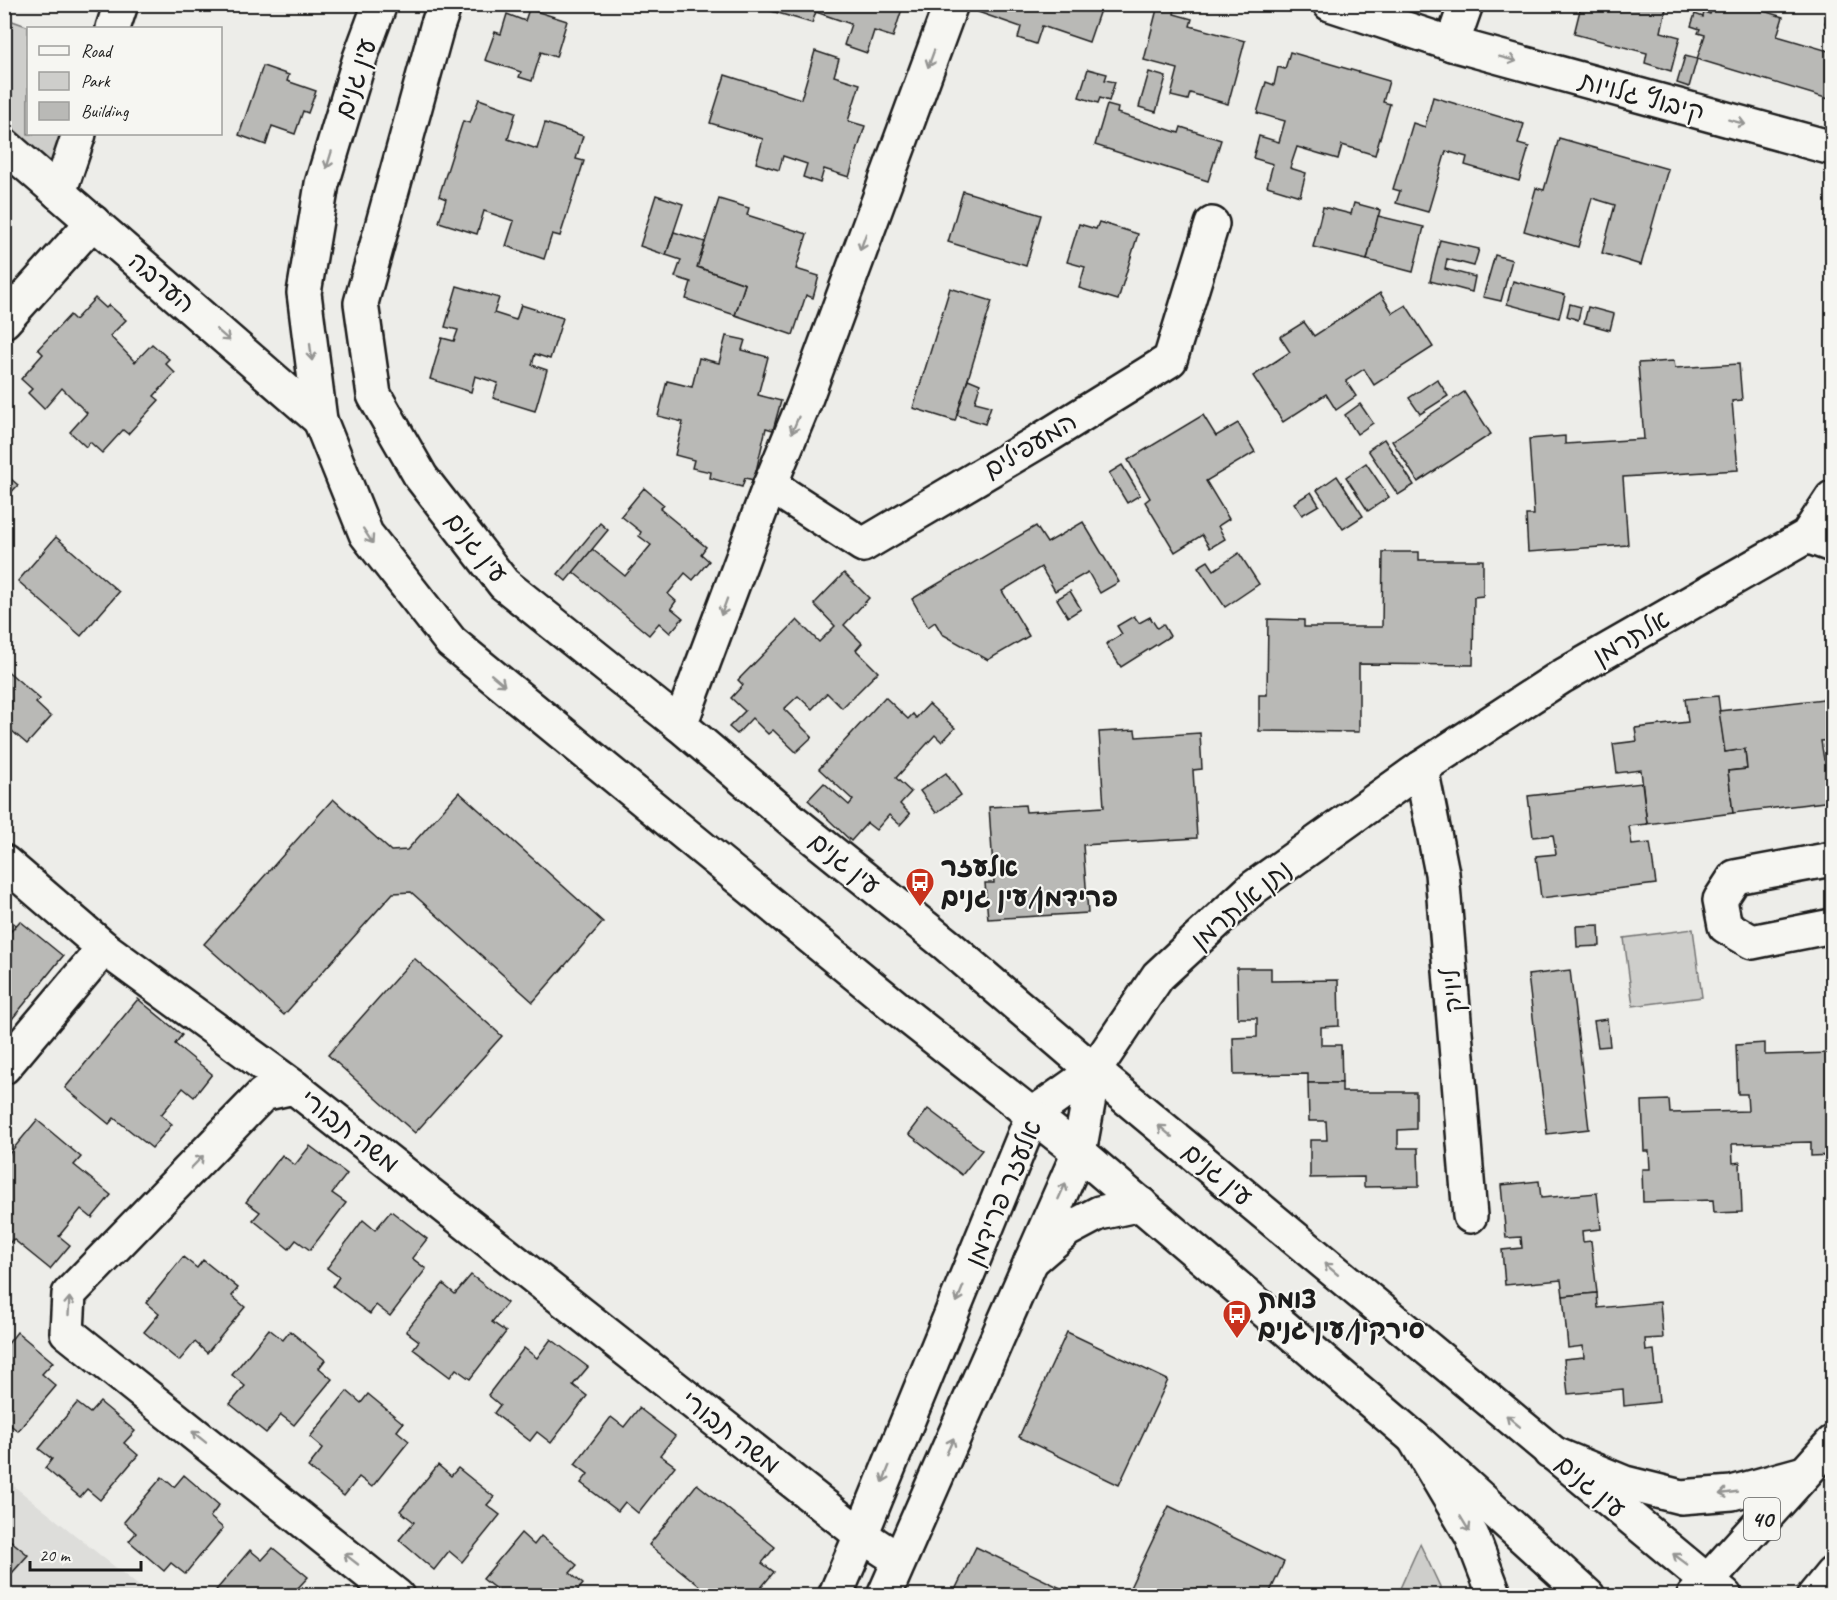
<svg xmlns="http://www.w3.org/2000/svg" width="1837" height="1600" viewBox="0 0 1837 1600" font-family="Caveat,'Playpen Sans Hebrew',sans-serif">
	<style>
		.built { fill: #ddddda }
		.green { fill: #cececb; stroke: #757574; stroke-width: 1.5 }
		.building { fill: #b9b9b6; stroke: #1c1c1c; stroke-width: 1.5 }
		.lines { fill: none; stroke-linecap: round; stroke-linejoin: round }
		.minor-casing { stroke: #1c1c1c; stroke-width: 38 }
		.major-casing { stroke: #1c1c1c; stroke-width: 38 }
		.highway-casing { stroke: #1c1c1c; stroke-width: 38 }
		.minor { stroke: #f6f6f2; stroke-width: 33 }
		.major { stroke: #f6f6f2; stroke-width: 33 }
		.highway { stroke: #f6f6f2; stroke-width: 33 }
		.oneway { stroke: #949492 }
		.labels { text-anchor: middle; stroke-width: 4.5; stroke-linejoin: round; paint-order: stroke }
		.shield { fill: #f6f6f2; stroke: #5d5d5c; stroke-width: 1.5 }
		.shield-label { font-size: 24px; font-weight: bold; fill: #1c1c1c }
		.street-label { font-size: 26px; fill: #1c1c1c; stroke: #f6f6f2 }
		.poi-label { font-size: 26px; font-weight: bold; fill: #1c1c1c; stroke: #f6f6f2; text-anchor: start }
	</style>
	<rect width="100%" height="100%" fill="#edede9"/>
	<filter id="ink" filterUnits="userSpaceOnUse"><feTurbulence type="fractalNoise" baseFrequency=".0167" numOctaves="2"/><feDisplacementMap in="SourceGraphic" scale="12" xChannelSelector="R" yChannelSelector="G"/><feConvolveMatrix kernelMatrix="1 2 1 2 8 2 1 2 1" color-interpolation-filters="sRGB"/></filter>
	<g filter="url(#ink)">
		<path class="built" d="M5,1479L150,1595H5Z"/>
		<g class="green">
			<path d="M4,18L32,28H28V134H79L59,193L5,145Z"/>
			<path d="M1693,929L1702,997L1633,1006L1624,938Z"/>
			<path d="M1420,1544L1444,1595H1397Z"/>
		</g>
		<g class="building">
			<path d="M770,4H888L902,9L893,37L874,31L867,53L844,45L851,24L816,12L812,23L768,10Z"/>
			<path d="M981,4H1102L1089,42L1042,26L1036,44L1018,38L1021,27L978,12Z"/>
			<path d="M1164,4H1176L1174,14L1192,19L1190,26L1245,41L1228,104L1190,93L1188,100L1171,96L1178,69L1144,60L1157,9L1163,11Z"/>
			<path d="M1557,4H1667L1661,32L1680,37L1671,71L1645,63L1647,53L1574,34L1580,10Z"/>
			<path d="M1713,4H1741L1783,17L1777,36L1832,52V100L1697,59L1705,35L1698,33L1700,29L1691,26L1695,14L1703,17L1704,12L1710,14Z"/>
			<path d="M529,9L567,21L556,57L541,52L532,81L519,77L521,72L485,60L495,32L501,34L507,14L525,21Z"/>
			<path d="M1829,10L1832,11V25L1825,23Z"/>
			<path d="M815,51L839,59L834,76L860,84L848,121L865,126L849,177L824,169L820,183L803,177L807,164L783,156L779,170L756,163L763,139L710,123L725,75L801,99Z"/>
			<path d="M1290,52L1389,81L1383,102L1390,104L1375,155L1342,145L1338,159L1297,147L1290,168L1306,173L1300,196L1267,186L1273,164L1253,158L1259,136L1279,142L1285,121L1257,113L1266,82L1274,85L1278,67L1285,69Z"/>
			<path d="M1685,56L1697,59L1689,87L1677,83Z"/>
			<path d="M263,66L289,75L287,81L316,91L308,113L303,111L295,134L272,126L266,145L239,135Z"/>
			<path d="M1088,69L1107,74L1105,80L1115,82L1109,101L1100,98L1098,103L1079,97Z"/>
			<path d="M1149,72L1166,77L1156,112L1139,107Z"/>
			<path d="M1433,97L1524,124L1518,144L1529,147L1519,181L1465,165L1467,157L1446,151L1428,212L1396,203L1400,191L1393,189L1413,123L1425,127Z"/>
			<path d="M479,99L516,112L508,139L537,149L545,123L583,136L576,159L584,161L560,236L552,234L544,259L506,246L514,221L484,211L477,234L439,222L446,199L439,196L463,121L470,123Z"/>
			<path d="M1107,105L1118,108L1117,113L1179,133L1181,127L1221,140L1208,181L1095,145Z"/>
			<path d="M1559,138L1668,169L1641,265L1602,253L1615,205L1592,198L1578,247L1524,231L1536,188L1544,190Z"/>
			<path d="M963,191L1041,215L1026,266L948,242Z"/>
			<path d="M656,195L683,204L666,255L640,246Z"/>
			<path d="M719,199L749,208L747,215L807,234L796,269L819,276L813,298L806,295L793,335L735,315L745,284L697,267Z"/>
			<path d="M1354,203L1380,210L1367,260L1313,247L1323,207L1351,214Z"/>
			<path d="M1378,216L1424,227L1413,272L1367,260Z"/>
			<path d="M1099,222L1138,234L1118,300L1079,288L1085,267L1067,262L1079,224L1096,229Z"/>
			<path d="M674,232L705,242L697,267L745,284L735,315L686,299L691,282L675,277L681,260L666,255Z"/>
			<path d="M1440,240L1479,249L1474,266L1447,259L1445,269L1475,277L1472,292L1430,281Z"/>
			<path d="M1495,255L1512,260L1501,301L1483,297Z"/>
			<path d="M1513,281L1565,295L1559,318L1507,304Z"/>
			<path d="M457,286L499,298L494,313L516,320L521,305L563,318L550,359L535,354L532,365L547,370L535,411L493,398L498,383L475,376L471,392L430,379L442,338L454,341L458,330L445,327Z"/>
			<path d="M950,288L992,301L955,421L913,408Z"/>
			<path d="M1380,293L1393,313L1406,305L1433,347L1374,385L1364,369L1346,381L1356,396L1336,410L1326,394L1283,422L1253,376L1290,352L1280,337L1304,322L1314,336Z"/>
			<path d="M95,298L106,308L109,305L126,320L110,336L135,362L152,344L169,359L165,363L175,373L154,396L159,400L128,434L123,430L102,453L90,442L86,447L70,432L87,413L62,388L44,409L28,393L32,389L21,379L43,354L38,349L70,315L75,320Z"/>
			<path d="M1570,304L1581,307L1578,320L1567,316Z"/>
			<path d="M1588,307L1614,314L1610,330L1584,323Z"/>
			<path d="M726,336L745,340L742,350L768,357L758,395L781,401L773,430L766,428L754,480L745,478L742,487L710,478L711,472L692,468L694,460L675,455L683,422L658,416L667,381L692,387L699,358L719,363Z"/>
			<path d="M1674,361L1675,368L1739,364L1742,400L1732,401L1738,470L1623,477L1628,545L1528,552L1526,515H1534L1529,439L1565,436V444L1644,439L1638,363Z"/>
			<path d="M968,379L980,384L975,402L991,406L985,424L957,415Z"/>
			<path d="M1437,379L1448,396L1420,414L1409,398Z"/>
			<path d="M1464,392L1491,434L1418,482L1392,441Z"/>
			<path d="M1360,404L1373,423L1357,434L1345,415Z"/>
			<path d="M1203,415L1216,436L1238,423L1255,452L1206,481L1229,519L1218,526L1225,539L1210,548L1202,535L1175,552L1145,502L1150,498L1128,460Z"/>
			<path d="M1384,439L1414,485L1398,495L1368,450Z"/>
			<path d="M1366,463L1389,497L1368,511L1346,477Z"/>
			<path d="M1122,465L1140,495L1127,503L1109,473Z"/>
			<path d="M4,473L18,485L4,500Z"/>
			<path d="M1337,476L1363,516L1343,529L1317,490Z"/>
			<path d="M644,488L664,505L660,509L706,547L701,554L709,561L693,580L685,573L668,594L676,601L671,608L683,618L670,633L659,623L649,635L573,572L592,549L625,576L651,545L639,536L641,532L621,516Z"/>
			<path d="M1311,492L1319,505L1302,515L1294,503Z"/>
			<path d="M1083,522L1119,582L1100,593L1088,572L1055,591L1041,567L1002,591L1029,636L988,660L942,634L935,622L928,627L912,599L1036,526L1047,543Z"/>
			<path d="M600,523L608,530L566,581L558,574Z"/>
			<path d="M56,537L119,592L81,636L18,581Z"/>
			<path d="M1383,552H1419V560H1483V596L1474,597L1473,665L1359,664V732L1259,731V695H1267L1268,619L1304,620V627H1382Z"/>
			<path d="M1239,553L1259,584L1225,607L1198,567L1208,561L1214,570Z"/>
			<path d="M844,573L869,598L844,625L862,643L856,650L878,672L842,708L827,693L812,709L798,696L784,709L812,737L796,752L773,730L768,734L752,718L737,734L729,727L745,711L731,698L743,685L738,680L797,620L819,642L835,626L814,604Z"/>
			<path d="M1070,591L1081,609L1068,617L1057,599Z"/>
			<path d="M1134,616L1139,623L1150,617L1157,628L1163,624L1170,636L1121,667L1106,644L1122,634L1117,626Z"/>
			<path d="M4,668L40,699L36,703L51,717L27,744L12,731L4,740Z"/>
			<path d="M1718,696L1725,752L1745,749L1747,769L1728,771L1733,813L1647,824L1641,770L1617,773L1613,744L1637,741L1635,728L1688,722L1685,699Z"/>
			<path d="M885,697L908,719L913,714L916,718L929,704L955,728L942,742L935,735L896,778L911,792L900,804L910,814L900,825L889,815L876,830L867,823L851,841L808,800L824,783L849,805L853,800L819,769Z"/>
			<path d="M1832,698V740L1821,741L1824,760L1832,759V801L1733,813L1728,771L1747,769L1745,749L1725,752L1719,711Z"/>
			<path d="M1135,730L1136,737L1200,733L1202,769L1193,770L1197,838L1083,845L1088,913L988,919L985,883H994L989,807L1025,805L1026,812L1104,807L1099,732Z"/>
			<path d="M946,773L961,795L936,813L920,791Z"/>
			<path d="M1642,783L1647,824L1629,826L1632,845L1650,843L1656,884L1541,898L1536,856L1556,854L1553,835L1533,837L1528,796Z"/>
			<path d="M459,792L603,922L533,1002L411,892L393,893L284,1015L204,944L333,799L391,851L407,850Z"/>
			<path d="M4,916L16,925L7,936L4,934Z"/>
			<path d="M20,921L63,956L4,1029V939Z"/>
			<path d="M1599,925L1600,946L1577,947L1576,926Z"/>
			<path d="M414,958L502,1036L415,1133L328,1055Z"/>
			<path d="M1237,968H1271V981L1338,980L1339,1026L1321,1027V1045H1341L1342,1083H1308V1074L1234,1075L1233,1038L1257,1037V1018H1238Z"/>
			<path d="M1570,970L1589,1129L1547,1134L1528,975Z"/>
			<path d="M138,999L182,1035L175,1044L212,1074L194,1097L183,1088L161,1115L172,1124L152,1148L114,1118L109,1124L65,1088Z"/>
			<path d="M1607,1019L1610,1046L1598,1047L1594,1021Z"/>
			<path d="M1765,1043V1055L1832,1053V1086H1830L1831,1105H1832V1155L1811,1156V1142L1732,1144L1733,1163L1740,1162L1742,1212L1714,1213L1713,1200L1643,1202L1642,1169H1650L1649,1151H1644L1642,1101L1669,1100L1670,1113L1748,1111L1747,1094H1738L1736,1045Z"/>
			<path d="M1308,1083H1342V1092H1416V1129L1398,1130V1148H1418L1419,1186L1364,1187V1177L1310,1178V1140H1327L1326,1121H1309Z"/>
			<path d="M928,1109L982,1150L962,1175L909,1134Z"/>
			<path d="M37,1120L81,1157L74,1165L111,1195L92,1218L81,1209L59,1236L70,1245L50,1269L13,1239L7,1246L4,1244V1160Z"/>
			<path d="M310,1146L347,1174L332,1193L346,1203L310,1250L296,1240L289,1249L253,1220L260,1212L246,1202L282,1155L295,1165Z"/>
			<path d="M1539,1181L1541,1198L1597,1193L1601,1229L1582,1231L1583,1242L1591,1241L1597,1293L1563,1296L1561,1280L1505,1285L1502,1250L1522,1248L1521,1237L1506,1238L1501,1185Z"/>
			<path d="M391,1211L427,1239L412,1258L426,1269L390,1316L376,1305L370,1314L333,1286L339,1277L327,1268L363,1220L375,1230Z"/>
			<path d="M183,1257L197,1268L203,1260L238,1288L232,1296L245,1307L207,1353L195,1342L179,1361L144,1332L159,1314L146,1303Z"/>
			<path d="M471,1275L507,1303L492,1322L506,1332L470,1379L456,1369L450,1377L413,1349L419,1341L406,1331L443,1284L455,1294Z"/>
			<path d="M1597,1293L1598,1308L1660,1302L1663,1338L1645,1339L1646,1351L1654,1350L1659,1402L1624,1406L1623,1389L1568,1394L1564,1359L1584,1357L1583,1346L1568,1348L1563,1296Z"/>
			<path d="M269,1329L283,1340L290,1331L325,1360L319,1368L332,1379L294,1425L281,1415L266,1433L230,1404L245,1386L232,1375Z"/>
			<path d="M17,1332L53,1362L42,1374L56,1386L18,1431L4,1420V1343L7,1345Z"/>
			<path d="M1067,1332L1168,1380L1119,1485L1019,1437Z"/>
			<path d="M551,1339L588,1367L573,1385L587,1396L551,1443L537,1432L530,1441L494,1413L500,1405L488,1395L524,1348L537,1358Z"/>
			<path d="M347,1391L361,1403L368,1394L403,1423L397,1431L409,1441L372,1487L359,1477L344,1496L308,1467L323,1448L310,1437Z"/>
			<path d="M100,1402L135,1431L124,1443L138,1455L100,1500L87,1489L80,1497L45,1468L52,1459L39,1449L77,1403L90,1413Z"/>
			<path d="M639,1408L675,1436L660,1455L675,1466L638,1513L625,1502L618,1511L581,1483L588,1474L575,1464L611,1417L624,1427Z"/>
			<path d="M438,1465L451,1476L458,1468L494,1497L487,1505L500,1515L462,1562L449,1551L434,1570L399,1540L414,1522L400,1511Z"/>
			<path d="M184,1475L219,1505L210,1517L223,1528L185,1574L171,1563L164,1571L129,1541L136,1533L124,1522L162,1477L174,1487Z"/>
			<path d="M697,1484L775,1547L762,1563L774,1572L754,1596H712L649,1545Z"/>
			<path d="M1169,1506L1284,1562L1268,1596H1126Z"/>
			<path d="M521,1533L534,1545L541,1536L577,1565L570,1573L583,1584L573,1596H493L497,1590L483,1579Z"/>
			<path d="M4,1535L28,1555L4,1582Z"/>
			<path d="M976,1547L1077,1596H952Z"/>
			<path d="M273,1548L308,1577L297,1589L304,1596L212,1595L250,1550L262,1560Z"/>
		</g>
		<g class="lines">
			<g class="minor-casing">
				<g id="minor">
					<path d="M1330,4L1452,44L1832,148"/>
					<path d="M113,28L121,4"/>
					<path d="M1452,44L1466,4"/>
					<path d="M4,145L320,420"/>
					<path d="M59,193L79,134"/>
					<path d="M4,321L93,222"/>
					<path d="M770,485L863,545L1041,440L1170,360L1212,224"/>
					<path d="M1807,536L1832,545"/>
					<path d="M680,725L770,485L804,403L951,4"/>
					<path d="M1421,768L1442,873L1470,1216"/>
					<path d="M1832,859L1735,877L1720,900L1725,926L1752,942L1832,926"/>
					<path d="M4,862L104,948L294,1087"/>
					<path d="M4,1067L104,948"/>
					<path d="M397,1596L67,1332L69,1294L263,1094L294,1087L861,1535L899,1560"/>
					<path d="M835,1596L861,1535L1033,1114L1094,1071L1158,976L1253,888L1421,768L1561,677L1807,536L1832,498"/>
					<path d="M884,1596L1079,1152L1094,1071"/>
				</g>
			</g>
			<g class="major-casing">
				<g id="major">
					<path d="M380,4L360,58L322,184L304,293L320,420L366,534L451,642L907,1016L1079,1152L1414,1438L1588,1596"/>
					<path d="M445,4L437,27L361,303L374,395L421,477L504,584L680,725L794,822L947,945L1094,1071L1725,1596"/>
					<path d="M1031,1261L1067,1230L1099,1213L1141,1204"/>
				</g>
			</g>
			<g class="highway-casing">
				<g id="highway">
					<path d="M1414,1438L1472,1536L1495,1596"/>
					<path d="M1550,1452L1625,1483L1681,1497L1732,1493L1804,1473"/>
					<path d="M1694,1596L1832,1443"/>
					<path d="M1814,1596L1832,1574"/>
				</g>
			</g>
			<use href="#minor" class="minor"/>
			<use href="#major" class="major"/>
			<use href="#highway" class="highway"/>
		</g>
		<defs><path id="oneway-shaft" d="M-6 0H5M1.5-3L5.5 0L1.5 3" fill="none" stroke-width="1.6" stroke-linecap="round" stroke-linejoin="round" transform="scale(1.5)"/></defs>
		<g class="oneway">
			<use href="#oneway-shaft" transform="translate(931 59) rotate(110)"/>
			<use href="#oneway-shaft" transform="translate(1508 59) rotate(15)"/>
			<use href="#oneway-shaft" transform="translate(1737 122) rotate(15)"/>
			<use href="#oneway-shaft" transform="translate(329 160) rotate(107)"/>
			<use href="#oneway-shaft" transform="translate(863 242) rotate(110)"/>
			<use href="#oneway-shaft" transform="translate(223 335) rotate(41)"/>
			<use href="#oneway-shaft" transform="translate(311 352) rotate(83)"/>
			<use href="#oneway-shaft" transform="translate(795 425) rotate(113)"/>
			<use href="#oneway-shaft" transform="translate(368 536) rotate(57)"/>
			<use href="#oneway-shaft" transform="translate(724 607) rotate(110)"/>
			<use href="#oneway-shaft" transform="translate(498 680) rotate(40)"/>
			<use href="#oneway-shaft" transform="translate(1165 1131) rotate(-140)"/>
			<use href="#oneway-shaft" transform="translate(197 1162) rotate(-46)"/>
			<use href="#oneway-shaft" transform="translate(1062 1191) rotate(-66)"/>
			<use href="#oneway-shaft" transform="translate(1331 1269) rotate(-140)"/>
			<use href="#oneway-shaft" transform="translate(960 1294) rotate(112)"/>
			<use href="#oneway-shaft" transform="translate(69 1306) rotate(-87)"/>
			<use href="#oneway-shaft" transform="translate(1513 1421) rotate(-140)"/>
			<use href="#oneway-shaft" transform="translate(199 1437) rotate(-141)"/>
			<use href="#oneway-shaft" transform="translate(950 1446) rotate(-66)"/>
			<use href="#oneway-shaft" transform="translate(886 1474) rotate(112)"/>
			<use href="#oneway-shaft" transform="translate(1728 1493) rotate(172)"/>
			<use href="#oneway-shaft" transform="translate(1465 1524) rotate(59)"/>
			<use href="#oneway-shaft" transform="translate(351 1559) rotate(-142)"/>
			<use href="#oneway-shaft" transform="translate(1680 1559) rotate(-143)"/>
		</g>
	</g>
	<defs>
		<g id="bus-pin" transform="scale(1.5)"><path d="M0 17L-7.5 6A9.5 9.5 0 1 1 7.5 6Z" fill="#c8321e" stroke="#f6f6f2"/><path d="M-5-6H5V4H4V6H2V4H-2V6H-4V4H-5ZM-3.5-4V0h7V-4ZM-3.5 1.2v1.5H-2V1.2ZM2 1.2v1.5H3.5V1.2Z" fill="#fff"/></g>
	</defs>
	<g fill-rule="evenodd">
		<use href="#bus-pin" x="920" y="882"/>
		<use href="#bus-pin" x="1237" y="1314"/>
	</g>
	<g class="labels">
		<rect class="shield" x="1744" y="1498" width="36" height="42" rx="4.5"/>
		<g class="shield-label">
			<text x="1762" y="1527">40</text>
		</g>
		<g class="street-label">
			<text transform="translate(355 78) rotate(-72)" y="9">עין גנים</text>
			<text transform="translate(1642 96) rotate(15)" y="9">קיבוץ גלויות</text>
			<text transform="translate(162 282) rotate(41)" y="9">הערבה</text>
			<text transform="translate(1030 445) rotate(-31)" y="9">המעפילים</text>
			<text transform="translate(477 547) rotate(51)" y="9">עין גנים</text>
			<text transform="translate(1631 637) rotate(-30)" y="9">אלתרמן</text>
			<text transform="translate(845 863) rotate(39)" y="9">עין גנים</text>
			<text transform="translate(1241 904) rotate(-40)" y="9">נתן אלתרמן</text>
			<text transform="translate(1452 991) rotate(-95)" y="9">ליויק</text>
			<text transform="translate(350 1131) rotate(38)" y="9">משה תבורי</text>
			<text transform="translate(1218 1174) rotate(40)" y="9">עין גנים</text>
			<text transform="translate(1003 1193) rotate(-67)" y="9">אלעזר פרידמן</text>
			<text transform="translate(731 1432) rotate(38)" y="9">משה תבורי</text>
			<text transform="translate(1591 1486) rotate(40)" y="9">עין גנים</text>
		</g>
		<g class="poi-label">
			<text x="941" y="876">אלעזר<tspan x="941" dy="30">פרידמן/עין גנים</tspan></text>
			<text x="1258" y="1308">צומת<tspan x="1258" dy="30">סירקין/עין גנים</tspan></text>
		</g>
	</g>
	<rect width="1837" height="1600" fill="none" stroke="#f6f6f2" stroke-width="24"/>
	<rect x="12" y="12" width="1813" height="1576" fill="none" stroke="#1c1c1c" stroke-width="2" filter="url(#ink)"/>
	<rect x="27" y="27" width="195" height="108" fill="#f6f6f2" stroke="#9f9f9c" stroke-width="1.5"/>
	<rect x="39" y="46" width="30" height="9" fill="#f6f6f2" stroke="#9f9f9c" stroke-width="1.5"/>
	<text x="81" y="57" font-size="18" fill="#1c1c1c">Road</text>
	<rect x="39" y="72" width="30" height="18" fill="#cececb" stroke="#9f9f9c" stroke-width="1.5"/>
	<text x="81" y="87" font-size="18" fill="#1c1c1c">Park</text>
	<rect x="39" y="102" width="30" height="18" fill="#b9b9b6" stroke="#9f9f9c" stroke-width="1.5"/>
	<text x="81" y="117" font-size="18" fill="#1c1c1c">Building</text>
	<path d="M30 1561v9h111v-9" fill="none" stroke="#1c1c1c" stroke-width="3"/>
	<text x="39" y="1561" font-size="18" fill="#1c1c1c" stroke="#f6f6f2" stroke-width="4.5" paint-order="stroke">20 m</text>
</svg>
